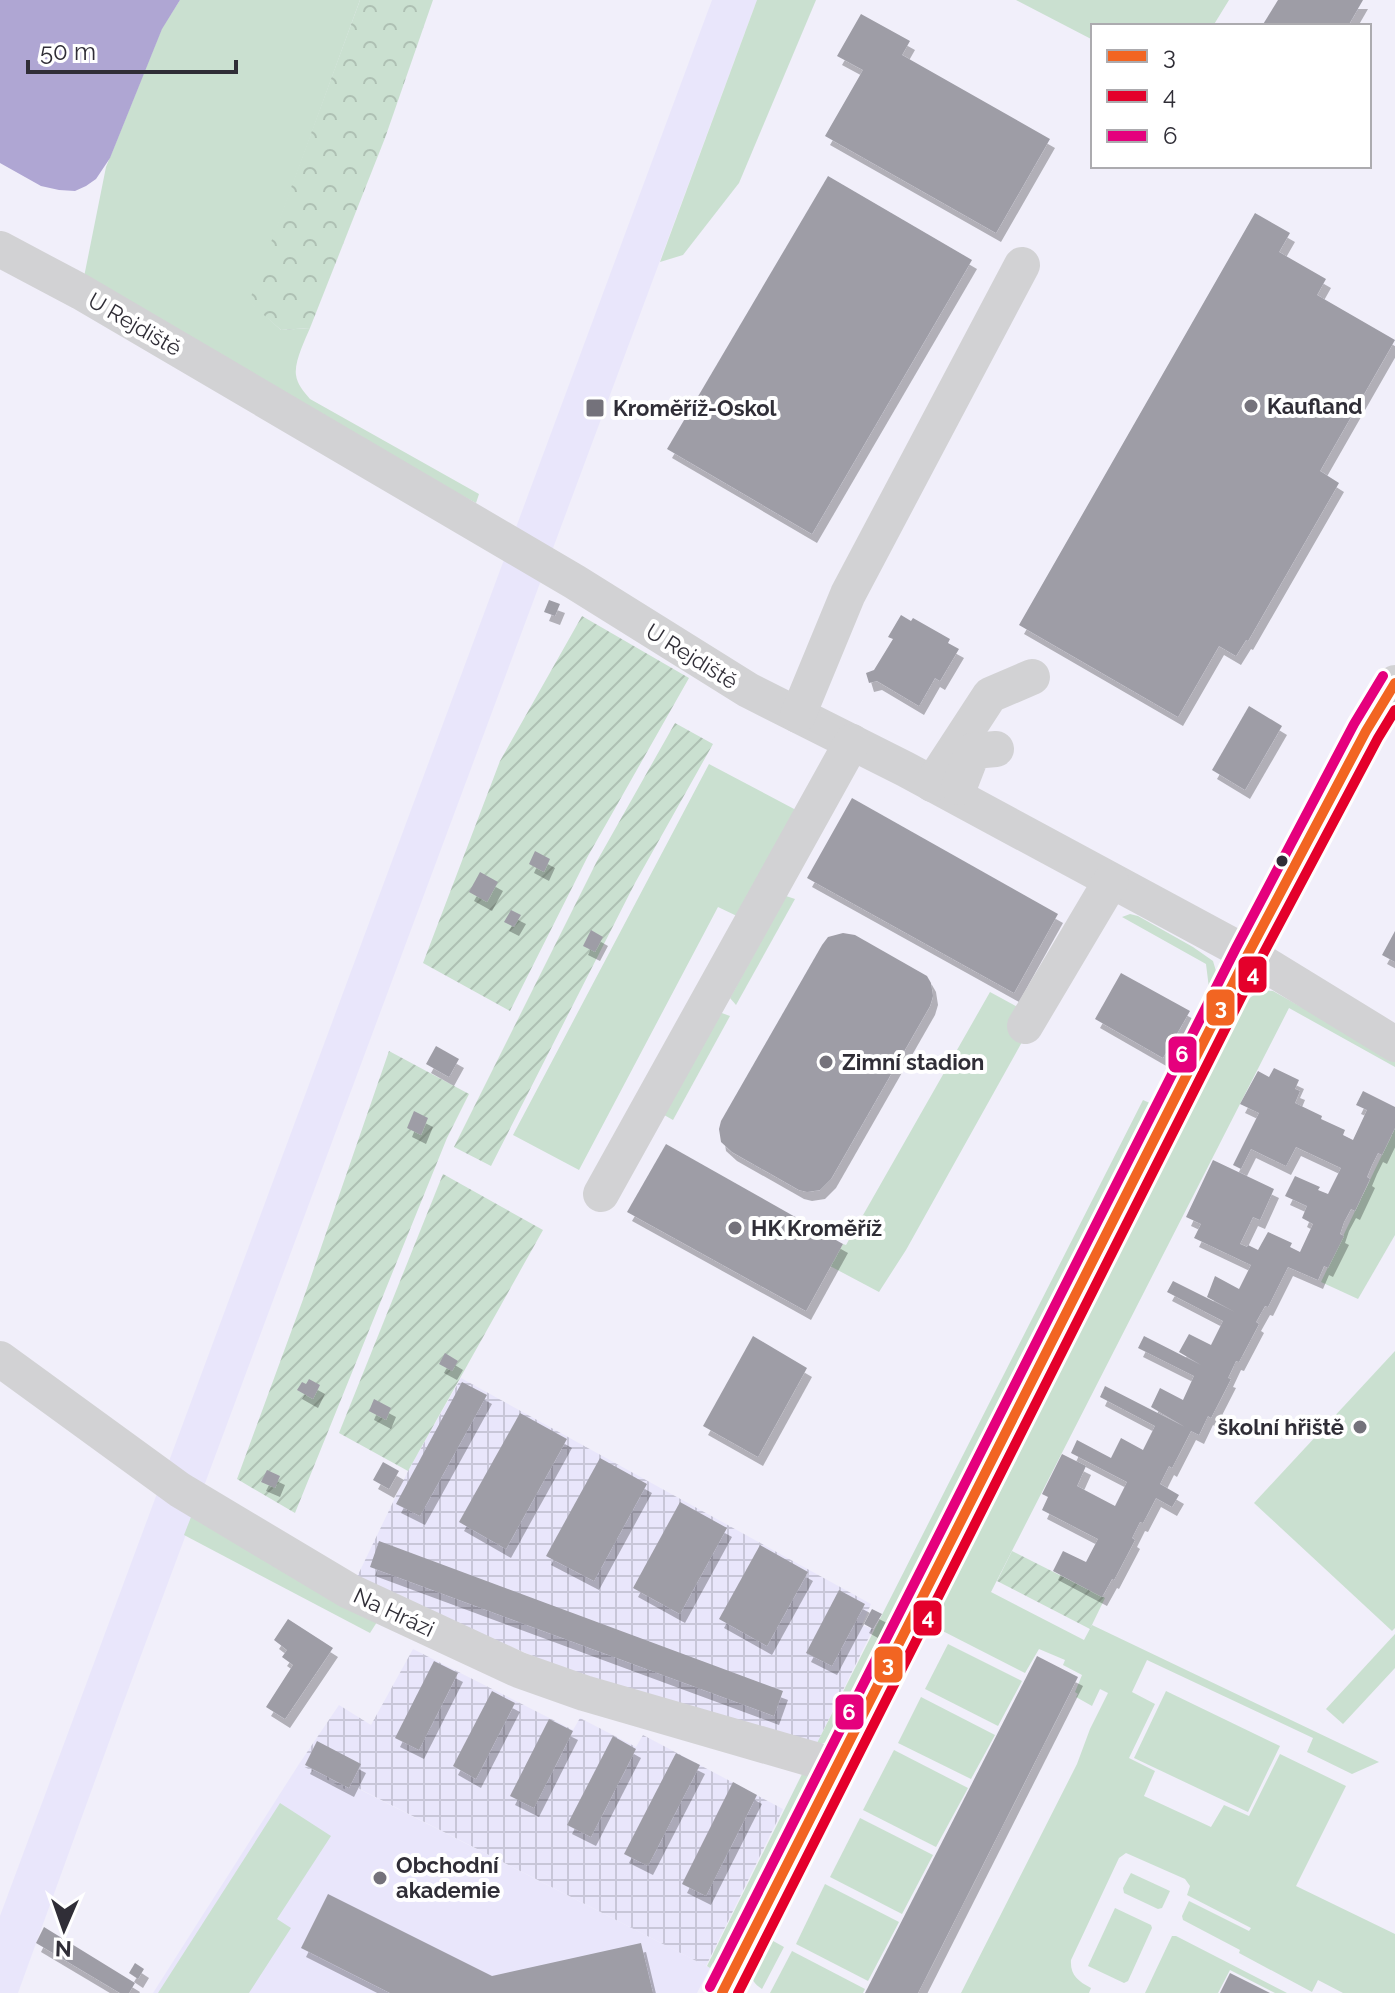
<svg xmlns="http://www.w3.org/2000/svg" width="1395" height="1993" viewBox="0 0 1395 1993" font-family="Raleway,sans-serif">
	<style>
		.built { fill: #e9e6fb }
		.industrial { fill: url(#industrial-grid) }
		.green { fill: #cae0d0 }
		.forest { fill: url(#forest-crowns) }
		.garden { fill: url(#garden-furrows) }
		.water { fill: #afa6d3 }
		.building { fill: #9e9da6; filter: url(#shadow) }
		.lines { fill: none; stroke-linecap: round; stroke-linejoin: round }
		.minor { stroke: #d2d2d4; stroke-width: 36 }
		.bus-1-casing { stroke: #fff; stroke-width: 16 }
		.bus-2-casing { stroke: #fff; stroke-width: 16 }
		.bus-3-casing { stroke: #fff; stroke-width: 16 }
		.bus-1 { stroke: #f26522; stroke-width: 10 }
		.bus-2 { stroke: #e4002b; stroke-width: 10 }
		.bus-3 { stroke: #e5007d; stroke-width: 10 }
		.poi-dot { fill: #74727b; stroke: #fff; stroke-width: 3 }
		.bus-dot { fill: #302e37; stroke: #fff; stroke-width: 3 }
		.labels { text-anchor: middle; stroke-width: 8; stroke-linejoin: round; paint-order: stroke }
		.street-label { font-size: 22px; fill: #302e37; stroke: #fff }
		.poi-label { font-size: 22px; font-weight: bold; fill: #302e37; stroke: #fff; text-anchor: start }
		.line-badge { stroke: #fff; stroke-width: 3 }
		.badge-label { font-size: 22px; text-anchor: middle; font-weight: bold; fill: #fff }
	</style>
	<defs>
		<pattern id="industrial-grid" width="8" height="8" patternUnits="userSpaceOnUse" patternTransform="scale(2)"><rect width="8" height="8" fill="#e9e6fb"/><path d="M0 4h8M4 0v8" fill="none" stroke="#c8c6d8"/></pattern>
		<pattern id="forest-crowns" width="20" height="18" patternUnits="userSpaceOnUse" patternTransform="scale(2)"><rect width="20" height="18" fill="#cae0d0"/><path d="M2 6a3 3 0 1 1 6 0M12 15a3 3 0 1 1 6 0" fill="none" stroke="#aec0b3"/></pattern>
		<pattern id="garden-furrows" width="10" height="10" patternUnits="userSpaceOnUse" patternTransform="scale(2)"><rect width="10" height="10" fill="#cae0d0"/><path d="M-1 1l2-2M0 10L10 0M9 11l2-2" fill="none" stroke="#aec0b3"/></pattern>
		<filter id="shadow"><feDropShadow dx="5" dy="9" stdDeviation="0" flood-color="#0004"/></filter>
	</defs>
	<rect width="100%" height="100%" fill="#f1effa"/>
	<g class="built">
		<path d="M712,0H757L121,1709L18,1993H0V1916Z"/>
		<path d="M299,1764L348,1790L351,1785L710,1968L697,1993H153Z"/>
	</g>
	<g class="industrial">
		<path d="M461,1378L871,1604L862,1625L873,1629L816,1745L571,1672L355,1581L408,1471Z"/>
		<path d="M413,1649L573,1730L580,1718L636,1747L643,1735L783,1809L706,1966L352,1785L348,1791L299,1764L339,1705L371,1725Z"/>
	</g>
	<g class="green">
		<path d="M180,0H360L250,302L281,330L310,328C305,340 294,362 296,375C297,384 304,392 310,399L479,494L476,503L81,292L106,167L162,28Z"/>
		<path d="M757,0H816L739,183L683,255L660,262Z"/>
		<path d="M1016,0H1229L1213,26H1093V40Z"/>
		<path d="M709,764L796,810L739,917L718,907L579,1170L513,1135Z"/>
		<path d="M786,896L795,899L736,1005L730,998Z"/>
		<path d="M1130,914L1138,916L1193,947L1213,961L1219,981L831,1741L816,1745L1143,1100L1152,1104L1209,988L1206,964L1122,917Z"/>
		<path d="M1261,990L1273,991L1395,1060V1067L1289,1008L991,1592L1084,1640L1092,1625L1379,1762L1352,1774L1307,1752L1313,1738L1147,1660L1132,1692L1155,1704L1129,1758L1155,1771L1144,1796L1211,1827L1224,1805L1249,1816L1280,1754L1346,1786L1296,1886L1395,1934V1993H1343L1318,1980L1312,1992L1239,1953L1240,1950L1183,1920L1182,1916L1189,1901L1249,1931L1251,1928L1187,1895L1190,1886L1185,1879L1126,1853L1119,1858L1071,1960C1070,1975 1078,1981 1091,1988L1089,1993H961L1077,1764L1090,1729L1108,1693L1100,1689L1092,1706L1076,1697L1078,1694L1075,1692L1082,1675L1063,1665L1065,1660L1039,1649L1025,1673L927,1623L1235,1015L1247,1000Z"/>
		<path d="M990,992L1036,1017L906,1250L879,1292L830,1266L843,1244L846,1245Z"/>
		<path d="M719,1012L730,1016L673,1120L657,1111Z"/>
		<path d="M1395,1128V1235L1358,1299L1321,1282Z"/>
		<path d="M1395,1351V1628L1392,1631L1254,1503Z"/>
		<path d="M193,1512L377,1622L370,1633L184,1535Z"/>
		<path d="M1395,1634V1668L1343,1724L1326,1709Z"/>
		<path d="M948,1644L1022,1681L998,1726L925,1689Z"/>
		<path d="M1166,1691L1280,1746L1248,1812L1134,1758Z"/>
		<path d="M921,1697L995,1735L971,1779L898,1743Z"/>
		<path d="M894,1750L968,1788L936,1847L863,1810Z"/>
		<path d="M805,1768L814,1781L716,1974L713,1963L710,1968L707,1966Z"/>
		<path d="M280,1803L331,1836L277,1919L291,1928L249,1993H158Z"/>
		<path d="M860,1818L933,1855L902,1914L830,1877Z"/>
		<path d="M1131,1873L1170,1891L1162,1908L1158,1909L1124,1893L1123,1888Z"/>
		<path d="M825,1884L899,1922L868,1981L796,1944Z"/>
		<path d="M1115,1908L1151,1925L1152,1928L1128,1981L1124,1983L1088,1966Z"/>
		<path d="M1172,1936H1176L1287,1993H1275L1230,1970L1218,1993H1145Z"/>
		<path d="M766,1937L784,1947L762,1989C740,1976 757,1955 766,1937Z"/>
		<path d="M792,1951L865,1989L863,1993H770Z"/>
	</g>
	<path class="forest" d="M360,0H433L385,138L310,328L281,330L249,302Z"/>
	<g class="garden">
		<path d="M582,616L689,678L588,856L510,1011L423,963L500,761Z"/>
		<path d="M675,723L713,744L635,883L491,1166L454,1147L597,861Z"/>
		<path d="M389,1051L469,1094L447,1138L295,1513L237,1479L305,1294Z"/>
		<path d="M443,1174L543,1230L408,1471L339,1433Z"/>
		<path d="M1012,1551L1105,1598L1090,1629L997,1581Z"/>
	</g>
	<path class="water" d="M0,0H180L162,29L110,158L96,179L86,186L75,191L59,190L41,186L0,163Z"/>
	<g class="building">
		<path d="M1278,0H1363L1348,26H1262Z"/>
		<path d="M861,14L910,41L902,55L1050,139L996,233L825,136L863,70L837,56Z"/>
		<path d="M828,176L972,260L812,534L667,449Z"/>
		<path d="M1255,213L1290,233L1279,252L1326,279L1317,295L1395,340L1320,471L1339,483L1248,641L1246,640L1236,656L1219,646L1178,717L1019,625Z"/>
		<path d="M549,600L560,604L555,616L544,612Z"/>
		<path d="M901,615L911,621L913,618L950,639L948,643L959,649L940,681L935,678L919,706L877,681L869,683L866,673L874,670L893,639L888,637Z"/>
		<path d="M1249,706L1282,726L1245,790L1212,770Z"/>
		<path d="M852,798L1058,914L1014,993L807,878Z"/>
		<path d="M535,851L550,859L544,872L529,864Z"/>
		<path d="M480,872L498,882L487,902L469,892Z"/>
		<path d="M511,910L521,915L514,927L504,922Z"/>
		<path d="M591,930L603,937L595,952L583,946Z"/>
		<path d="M1395,931V962L1382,955Z"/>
		<path d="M843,933L855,935L927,976L931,983L933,996L930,1006L831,1179L820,1190L807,1192L799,1190L732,1152L721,1142L719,1129L721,1121L822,945L828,937Z"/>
		<path d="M1121,973L1190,1011L1163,1058L1095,1019Z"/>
		<path d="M436,1046L459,1059L449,1077L426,1064Z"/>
		<path d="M1274,1068L1299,1080L1295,1089L1300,1091L1295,1103L1322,1116L1321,1119L1345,1130L1343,1135L1353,1140L1367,1110L1356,1105L1363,1091L1395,1107V1128L1382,1155L1378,1153L1372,1165L1367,1177L1370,1179L1355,1211L1351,1209L1344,1222L1340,1234L1344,1236L1328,1268L1324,1266L1318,1280L1288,1267L1268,1307L1265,1306L1256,1322L1259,1324L1239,1362L1236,1361L1228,1378L1231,1379L1211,1418L1208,1416L1199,1435L1191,1431L1172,1468L1169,1466L1160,1484L1179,1495L1172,1507L1156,1498L1143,1523L1140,1522L1132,1538L1135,1540L1114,1580L1112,1579L1102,1597L1053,1571L1063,1551L1086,1562L1098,1539L1042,1510L1048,1497L1042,1494L1062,1454L1086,1466L1077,1486L1115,1506L1127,1482L1071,1453L1077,1440L1111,1458L1121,1438L1143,1450L1155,1426L1100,1397L1105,1386L1185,1427L1151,1407L1160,1388L1183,1400L1194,1376L1138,1348L1144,1336L1201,1365L1179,1352L1189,1334L1211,1345L1223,1321L1167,1292L1173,1281L1235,1312L1207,1297L1215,1276L1239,1289L1251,1265L1194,1238L1201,1224L1186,1217L1213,1160L1274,1189L1260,1220L1253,1217L1240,1244L1247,1247L1248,1245L1258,1250L1268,1232L1292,1243L1290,1247L1300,1252L1313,1224L1302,1218L1307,1206L1285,1196L1295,1176L1320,1187L1318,1190L1328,1194L1341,1168L1296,1147L1286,1166L1251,1149L1241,1169L1233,1165L1259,1113L1240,1104L1258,1071L1269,1077Z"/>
		<path d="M414,1111L428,1118L421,1135L407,1128Z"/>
		<path d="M666,1144L843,1244L806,1311L627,1212Z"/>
		<path d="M753,1336L807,1368L758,1457L703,1426Z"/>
		<path d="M445,1353L458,1361L452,1371L439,1364Z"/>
		<path d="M309,1379L320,1385L313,1399L297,1390L302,1382L306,1384Z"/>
		<path d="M462,1382L487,1395L420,1516L396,1504Z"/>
		<path d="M374,1399L391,1408L386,1420L369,1411Z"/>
		<path d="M520,1413L567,1439L506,1549L459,1522Z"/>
		<path d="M600,1458L647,1484L594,1581L546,1556Z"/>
		<path d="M383,1462L399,1471L389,1489L373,1480Z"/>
		<path d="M267,1470L280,1476L275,1488L261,1482Z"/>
		<path d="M680,1502L727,1528L680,1614L633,1588Z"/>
		<path d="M379,1541L783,1691L774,1716L370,1567Z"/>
		<path d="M760,1545L808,1572L767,1646L719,1619Z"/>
		<path d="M839,1590L865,1604L832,1666L806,1653Z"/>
		<path d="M872,1609L882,1614L873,1629L864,1624Z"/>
		<path d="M288,1619L333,1648L285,1719L266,1707L293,1665L282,1657L287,1650L274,1640Z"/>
		<path d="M1037,1656L1078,1677L918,1993H865Z"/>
		<path d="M434,1661L458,1673L419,1750L395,1738Z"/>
		<path d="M492,1691L515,1703L476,1779L453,1766Z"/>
		<path d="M549,1719L573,1731L534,1808L510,1796Z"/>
		<path d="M613,1736L636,1749L591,1837L567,1825Z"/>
		<path d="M317,1741L361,1764L349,1788L305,1765Z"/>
		<path d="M676,1753L700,1765L648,1866L624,1854Z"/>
		<path d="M733,1782L757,1795L706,1896L682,1884Z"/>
		<path d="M328,1894L492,1976L641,1943L653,1993H390L301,1948Z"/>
		<path d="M44,1927L135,1983L129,1993H120L36,1943Z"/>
		<path d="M135,1963L144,1969L138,1979L129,1973Z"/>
		<path d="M1230,1973L1270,1993H1220Z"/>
	</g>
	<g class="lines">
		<g class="minor">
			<path d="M0,249L81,292L575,582L748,690L905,769L1248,954L1395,1044"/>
			<path d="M798,715L848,594L1022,265"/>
			<path d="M932,784L990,695L1032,677"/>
			<path d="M959,787L973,751L996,749"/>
			<path d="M1025,1026L1111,881"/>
			<path d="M601,1194L852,742"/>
			<path d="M0,1359L180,1490L349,1591L519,1670L584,1693L836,1766"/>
			<path d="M722,1993L1248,954L1366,731L1395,683"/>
		</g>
		<g class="bus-1-casing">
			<path id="bus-1" d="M722,1993L1248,954L1366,731L1395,683"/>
		</g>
		<g class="bus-2-casing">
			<path id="bus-2" d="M738,1993L1260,960L1378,738L1395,710"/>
		</g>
		<g class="bus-3-casing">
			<path id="bus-3" d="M710,1987L1236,948L1354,724L1383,676"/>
		</g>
		<use href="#bus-1" class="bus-1"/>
		<use href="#bus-2" class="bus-2"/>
		<use href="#bus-3" class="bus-3"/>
	</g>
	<g class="poi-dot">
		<circle cx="1251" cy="406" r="8"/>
		<rect x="585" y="398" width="20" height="20" rx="4"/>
		<circle cx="826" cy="1062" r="8"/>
		<circle cx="735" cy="1228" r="8"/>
		<circle cx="1360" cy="1427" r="8"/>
		<circle cx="380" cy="1878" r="8"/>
	</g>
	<circle class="bus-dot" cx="1282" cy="861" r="7"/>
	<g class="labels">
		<g class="street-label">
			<text transform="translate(135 324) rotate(30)" y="8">U Rejdiště</text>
			<text transform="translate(692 656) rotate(32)" y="8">U Rejdiště</text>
			<text transform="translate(394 1612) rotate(25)" y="8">Na Hrázi</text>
		</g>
		<g class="poi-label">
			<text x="1267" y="414">Kaufland</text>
			<text x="613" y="416">Kroměříž-Oskol</text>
			<text x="842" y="1070">Zimní stadion</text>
			<text x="751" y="1236">HK Kroměříž</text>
			<text x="1344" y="1435" text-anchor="end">školní hřiště</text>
			<text x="396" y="1873">Obchodní<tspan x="396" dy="25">akademie</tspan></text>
		</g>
	</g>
	<g class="line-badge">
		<rect x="1237" y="955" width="31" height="39" rx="8" fill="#e4002b"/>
		<rect x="1205" y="988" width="31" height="39" rx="8" fill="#f26522"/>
		<rect x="1167" y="1035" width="31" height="39" rx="8" fill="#e5007d"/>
		<rect x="912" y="1599" width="31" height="38" rx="8" fill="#e4002b"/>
		<rect x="873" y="1645" width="31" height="39" rx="8" fill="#f26522"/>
		<rect x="834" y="1693" width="31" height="38" rx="8" fill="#e5007d"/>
	</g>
	<g class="badge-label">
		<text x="1253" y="982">4</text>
		<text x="1221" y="1015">3</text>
		<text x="1182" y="1062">6</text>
		<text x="928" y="1625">4</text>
		<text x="888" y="1672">3</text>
		<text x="849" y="1720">6</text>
	</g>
	<rect x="1091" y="24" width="280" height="144" fill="#ffffff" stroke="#acabaf" stroke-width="2"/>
	<rect x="1107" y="50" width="40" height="12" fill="#f26522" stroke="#acabaf" stroke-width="2"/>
	<text x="1163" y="64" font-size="24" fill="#302e37">3</text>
	<rect x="1107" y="90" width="40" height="12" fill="#e4002b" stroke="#acabaf" stroke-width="2"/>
	<text x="1163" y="104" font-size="24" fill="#302e37">4</text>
	<rect x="1107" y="130" width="40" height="12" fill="#e5007d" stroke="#acabaf" stroke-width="2"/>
	<text x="1163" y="144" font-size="24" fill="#302e37">6</text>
	<g transform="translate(64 1929) rotate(182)" stroke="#ffffff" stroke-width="6" paint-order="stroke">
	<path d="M0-6L14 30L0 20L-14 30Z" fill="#302e37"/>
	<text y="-12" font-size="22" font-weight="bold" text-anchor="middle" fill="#302e37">N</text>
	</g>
	<path d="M28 60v12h208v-12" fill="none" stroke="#302e37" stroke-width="4"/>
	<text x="40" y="60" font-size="24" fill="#302e37" stroke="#ffffff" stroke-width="6" paint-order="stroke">50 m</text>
</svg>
